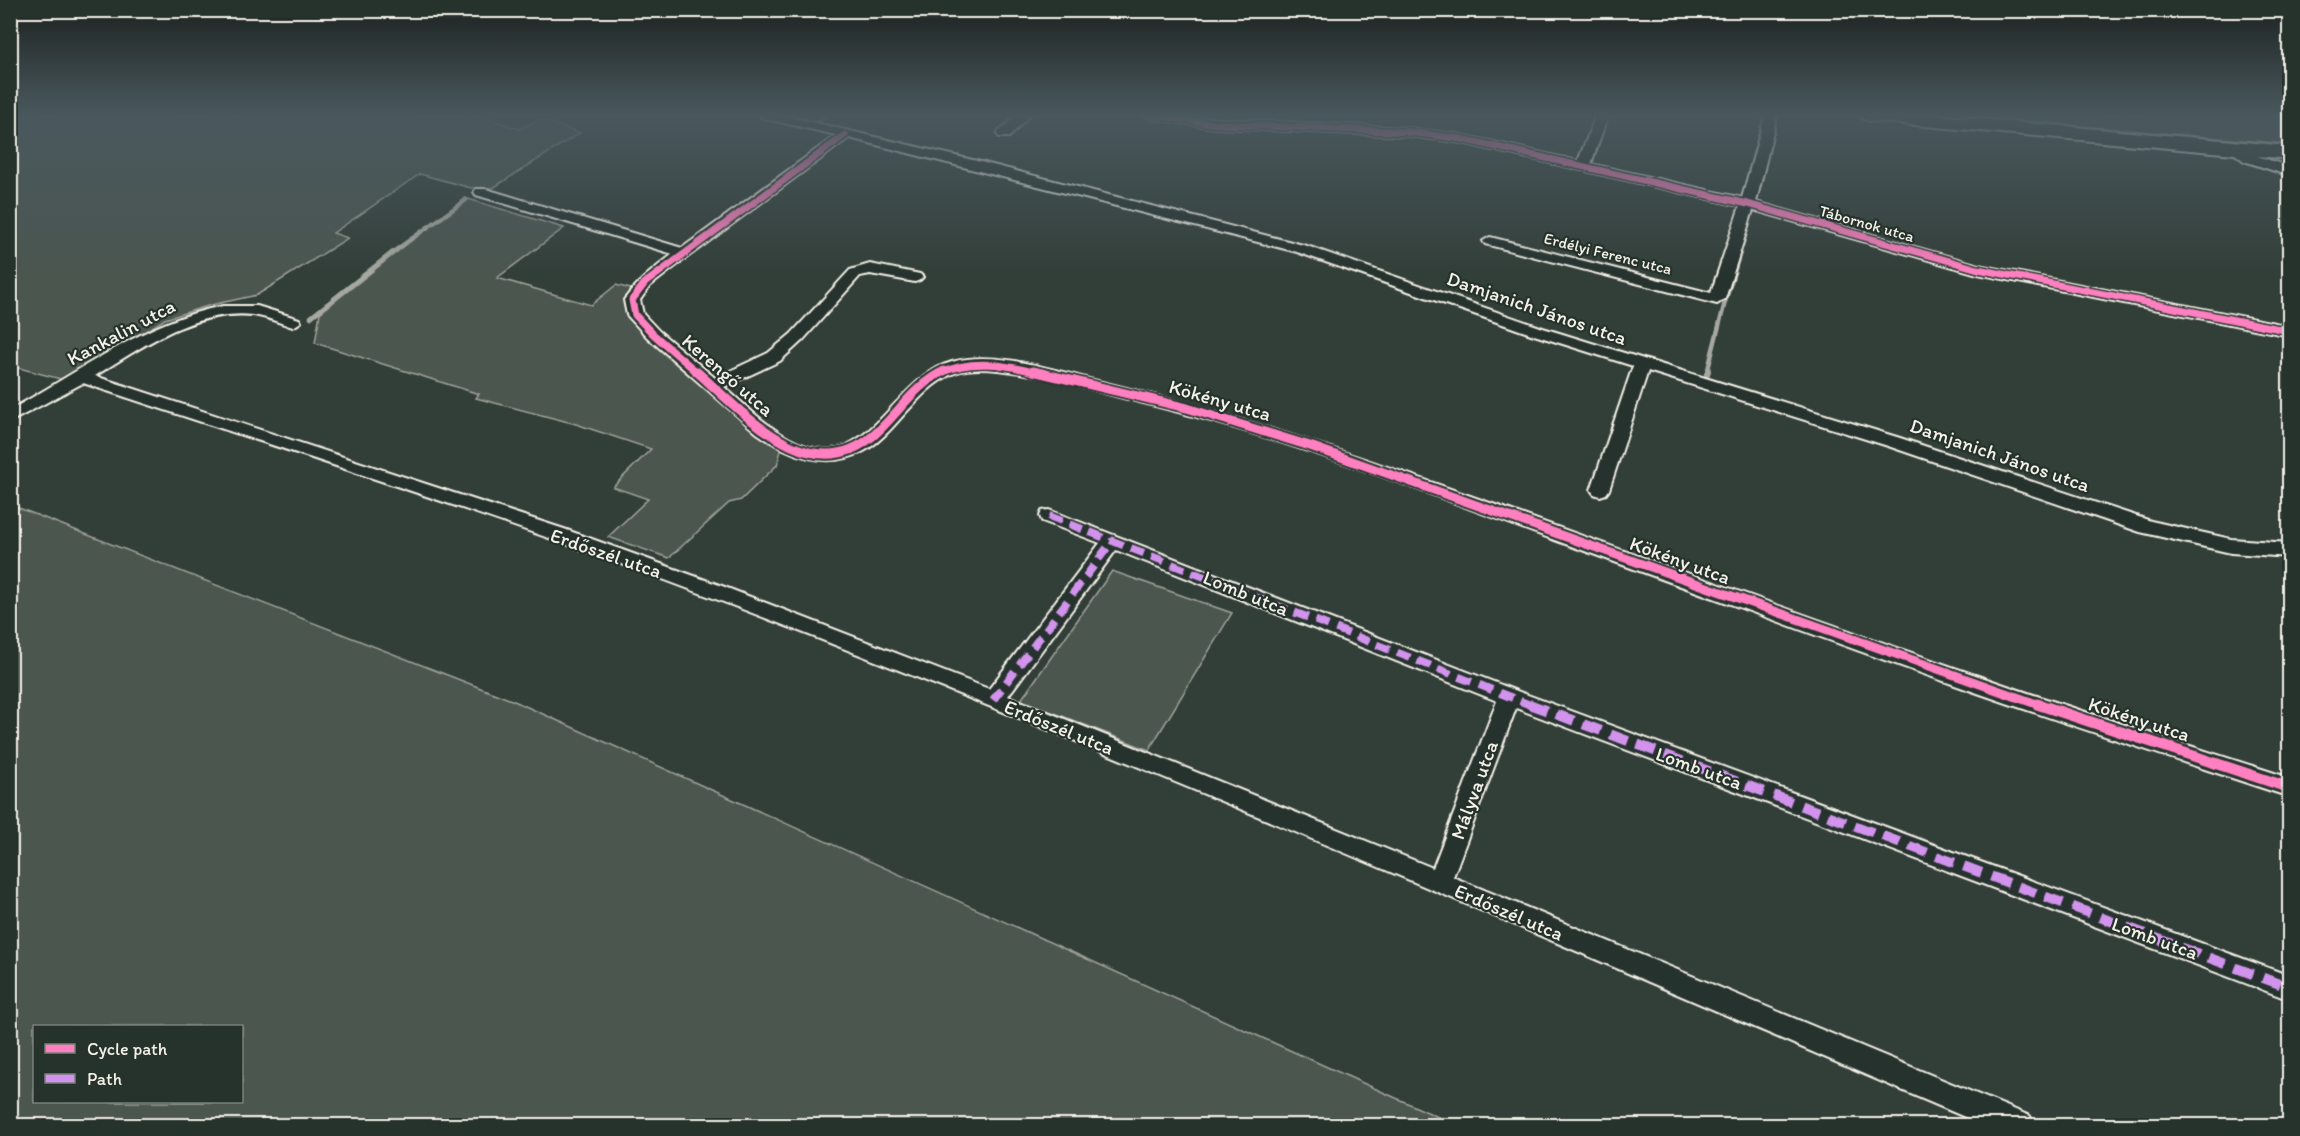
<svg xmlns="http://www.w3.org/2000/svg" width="2300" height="1136" viewBox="0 0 2300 1136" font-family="Itim,sans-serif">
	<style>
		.green { fill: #4c564f; stroke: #a0a49c; stroke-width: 1.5; fill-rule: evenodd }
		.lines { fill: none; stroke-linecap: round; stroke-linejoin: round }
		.stream-far1 { stroke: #a6a9a1; stroke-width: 4.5 }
		.stream { stroke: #a6a9a1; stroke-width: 6 }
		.street-casing { stroke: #f4f1e8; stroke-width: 4 }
		.primary-casing { stroke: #f4f1e8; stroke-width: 4 }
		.street { fill: #26332d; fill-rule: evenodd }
		.primary { fill: #26332d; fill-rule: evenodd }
		.quiet-far1 { stroke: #d193ec; stroke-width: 8; stroke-dasharray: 14 8; stroke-linecap: butt }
		.quiet { stroke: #d193ec; stroke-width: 10; stroke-dasharray: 19 10; stroke-linecap: butt }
		.cycleway-far2-casing { stroke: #26332d; stroke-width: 10 }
		.cycleway-far1-casing { stroke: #26332d; stroke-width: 13 }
		.cycleway-casing { stroke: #26332d; stroke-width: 15 }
		.cycleway-far2 { stroke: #ff80c0; stroke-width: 7 }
		.cycleway-far1 { stroke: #ff80c0; stroke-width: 9 }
		.cycleway { stroke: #ff80c0; stroke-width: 11 }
		.labels { text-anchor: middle; stroke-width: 4.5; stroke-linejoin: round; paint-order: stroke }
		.far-street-label { font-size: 16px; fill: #f4f1e8; stroke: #26332d }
		.street-label { font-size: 20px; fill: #f4f1e8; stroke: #26332d }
	</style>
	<rect width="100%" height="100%" fill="#323e38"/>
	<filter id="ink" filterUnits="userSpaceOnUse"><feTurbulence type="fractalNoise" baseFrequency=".0167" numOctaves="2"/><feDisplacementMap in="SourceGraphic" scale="12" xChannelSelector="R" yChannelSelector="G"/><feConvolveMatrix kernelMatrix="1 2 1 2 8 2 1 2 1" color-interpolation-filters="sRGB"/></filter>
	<g filter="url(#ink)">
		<g class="green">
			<path d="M10,115H481L480,116L520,129L539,119L580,133L493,188H471L420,174L333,233L348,238L257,295L211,305L165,319L68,381L19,368L11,373Z"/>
			<path d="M1960,115H2289V144Z"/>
			<path d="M465,198L564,228L497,278L591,305L616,285L631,289L628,318L768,441L782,447L777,465L741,500L729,503L669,558L608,537L648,499L613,487L651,449L576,424L476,398L479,394L315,343L320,313Z"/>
			<path d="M11,505L514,701L1456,1125H11ZM242,1026V1102H34V1026Z"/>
			<path d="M1112,571L1232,613L1149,750L1021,700Z"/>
		</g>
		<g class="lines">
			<g class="stream-far1">
				<path d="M817,122L828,115"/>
				<path d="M311,317L393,252L466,200"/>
				<path d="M1707,373L1725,302L1751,216"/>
			</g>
			<path class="stream" d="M1707,374L1708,371"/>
			<g class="street-casing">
				<g id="street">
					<path d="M761,115H782L977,161L1307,246L1543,328L1900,438L2151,521L2231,539L2290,543V557L2231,553L2140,532L1888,446L1648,371L1609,490L1606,494L1600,496L1594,494L1591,490L1633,366L1531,334L1297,252L849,138L689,256L650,286L640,300L643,314L659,331L715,378L768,353L791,334L850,270L870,264L920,274L923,277L920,280L915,282L870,274L860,276L803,340L780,361L724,387C756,414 801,464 847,445C867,436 883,416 898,401C914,384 930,368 952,362C997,349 1058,372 1102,382C1286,426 1463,494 1641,557C1755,597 1869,639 1984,678C2085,713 2188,745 2290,778V797C2183,762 2075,727 1969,690C1849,648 1731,604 1612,561C1454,504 1298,440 1135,401C1093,391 995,359 957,372C939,378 925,392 912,406C897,421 883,441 864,451C827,471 789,456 757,433L647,337L627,315L624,300C638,281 654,269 673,254L476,195L474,192L476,189H486L682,248L836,135L762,118Z"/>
					<path d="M1017,115H1030L1009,137H999L997,134L999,131Z"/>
					<path d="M1145,115L1409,128L1462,135L1578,161L1596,115H1608L1591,164L1742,198L1765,115H1777L1756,202L1979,265L2290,326V336L1978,274L1753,210L1725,299L1717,304L1485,244L1483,241L1490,237L1711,293L1740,206L1462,143L1409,136L1217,128L1151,119Z"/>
					<path d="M2234,144L2254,155L2290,167V176L2244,161L2227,148Z"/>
					<path d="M223,306H257L299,319L301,322L293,327C280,323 267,317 253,315C194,309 142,347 95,376L564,529L722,586L989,689L1100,543L1042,521L1040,516L1042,511L1049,510L1517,691L2290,976V1000L1516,708L1453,877L2030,1116L2034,1126H1986C1560,945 1138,759 705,595C500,517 291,452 83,383L10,422V410C80,372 144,321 223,306ZM1116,550L1497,701L1433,868L1008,696Z"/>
				</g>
			</g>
			<g class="primary-casing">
				<path id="primary" d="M1860,115H1936L2290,146V159L1870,121L1863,119Z"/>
			</g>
			<use href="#street" class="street"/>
			<use href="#primary" class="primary"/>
			<g class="quiet-far1">
				<path d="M1049,516L1533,706"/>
				<path d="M993,700L1113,540"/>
			</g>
			<path class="quiet" d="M1529,704L2290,988"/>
			<g class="cycleway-far2-casing">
				<g id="cycleway-far2">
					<path d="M1151,115L1217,124L1409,132L1462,139L1748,204L1978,269L2290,331"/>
					<path d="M698,373L653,334L635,315L632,300L645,283L845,135"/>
					<path d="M941,373C973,358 1006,365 1039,373"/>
				</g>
			</g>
			<g class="cycleway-far1-casing">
				<g id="cycleway-far1">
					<path d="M696,371C742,411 810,491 874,435C897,415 915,384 944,371"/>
					<path d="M1033,371L1187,408L1310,446L2042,706"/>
				</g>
			</g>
			<g class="cycleway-casing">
				<path id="cycleway" d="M2037,704L2290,788"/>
			</g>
			<use href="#cycleway-far2" class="cycleway-far2"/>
			<use href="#cycleway-far1" class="cycleway-far1"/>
			<use href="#cycleway" class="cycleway"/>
		</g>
	</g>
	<linearGradient id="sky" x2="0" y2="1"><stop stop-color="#1c221f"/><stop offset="0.42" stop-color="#49585e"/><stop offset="1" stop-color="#49585e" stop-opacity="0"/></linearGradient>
	<rect width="2300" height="274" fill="url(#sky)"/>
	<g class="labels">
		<g class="far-street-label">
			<text transform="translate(1867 223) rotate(16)" y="6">Tábornok utca</text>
			<text transform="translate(1608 253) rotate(14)" y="6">Erdélyi Ferenc utca</text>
		</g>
		<g class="street-label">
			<text transform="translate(1537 308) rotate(19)" y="7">Damjanich János utca</text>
			<text transform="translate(121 332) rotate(-28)" y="7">Kankalin utca</text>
			<text transform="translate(728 375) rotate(41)" y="7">Kerengő utca</text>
			<text transform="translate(1220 400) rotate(16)" y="7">Kökény utca</text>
			<text transform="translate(2000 455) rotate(19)" y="7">Damjanich János utca</text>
			<text transform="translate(606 553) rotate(19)" y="7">Erdőszél utca</text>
			<text transform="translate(1680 560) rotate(20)" y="7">Kökény utca</text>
			<text transform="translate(1246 593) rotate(22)" y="7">Lomb utca</text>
			<text transform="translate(2139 719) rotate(18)" y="7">Kökény utca</text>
			<text transform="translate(1059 727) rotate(22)" y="7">Erdőszél utca</text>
			<text transform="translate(1699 768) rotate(20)" y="7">Lomb utca</text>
			<text transform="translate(1474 790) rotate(-70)" y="7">Mályva utca</text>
			<text transform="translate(1509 912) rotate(23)" y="7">Erdőszél utca</text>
			<text transform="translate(2155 938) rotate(20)" y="7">Lomb utca</text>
		</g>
	</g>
	<rect width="2300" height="1136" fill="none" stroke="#26332d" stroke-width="36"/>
	<rect x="18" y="18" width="2264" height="1100" fill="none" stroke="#f4f1e8" stroke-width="2" filter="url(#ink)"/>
	<rect x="33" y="1025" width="210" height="78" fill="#26332d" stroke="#787f78" stroke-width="1.5"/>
	<rect x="45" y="1044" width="30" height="9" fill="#ff80c0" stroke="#787f78" stroke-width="1.5"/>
	<text x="87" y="1055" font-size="18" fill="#f4f1e8">Cycle path</text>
	<rect x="45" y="1074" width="30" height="9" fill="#d193ec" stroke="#787f78" stroke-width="1.5"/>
	<text x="87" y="1085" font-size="18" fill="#f4f1e8">Path</text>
</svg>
